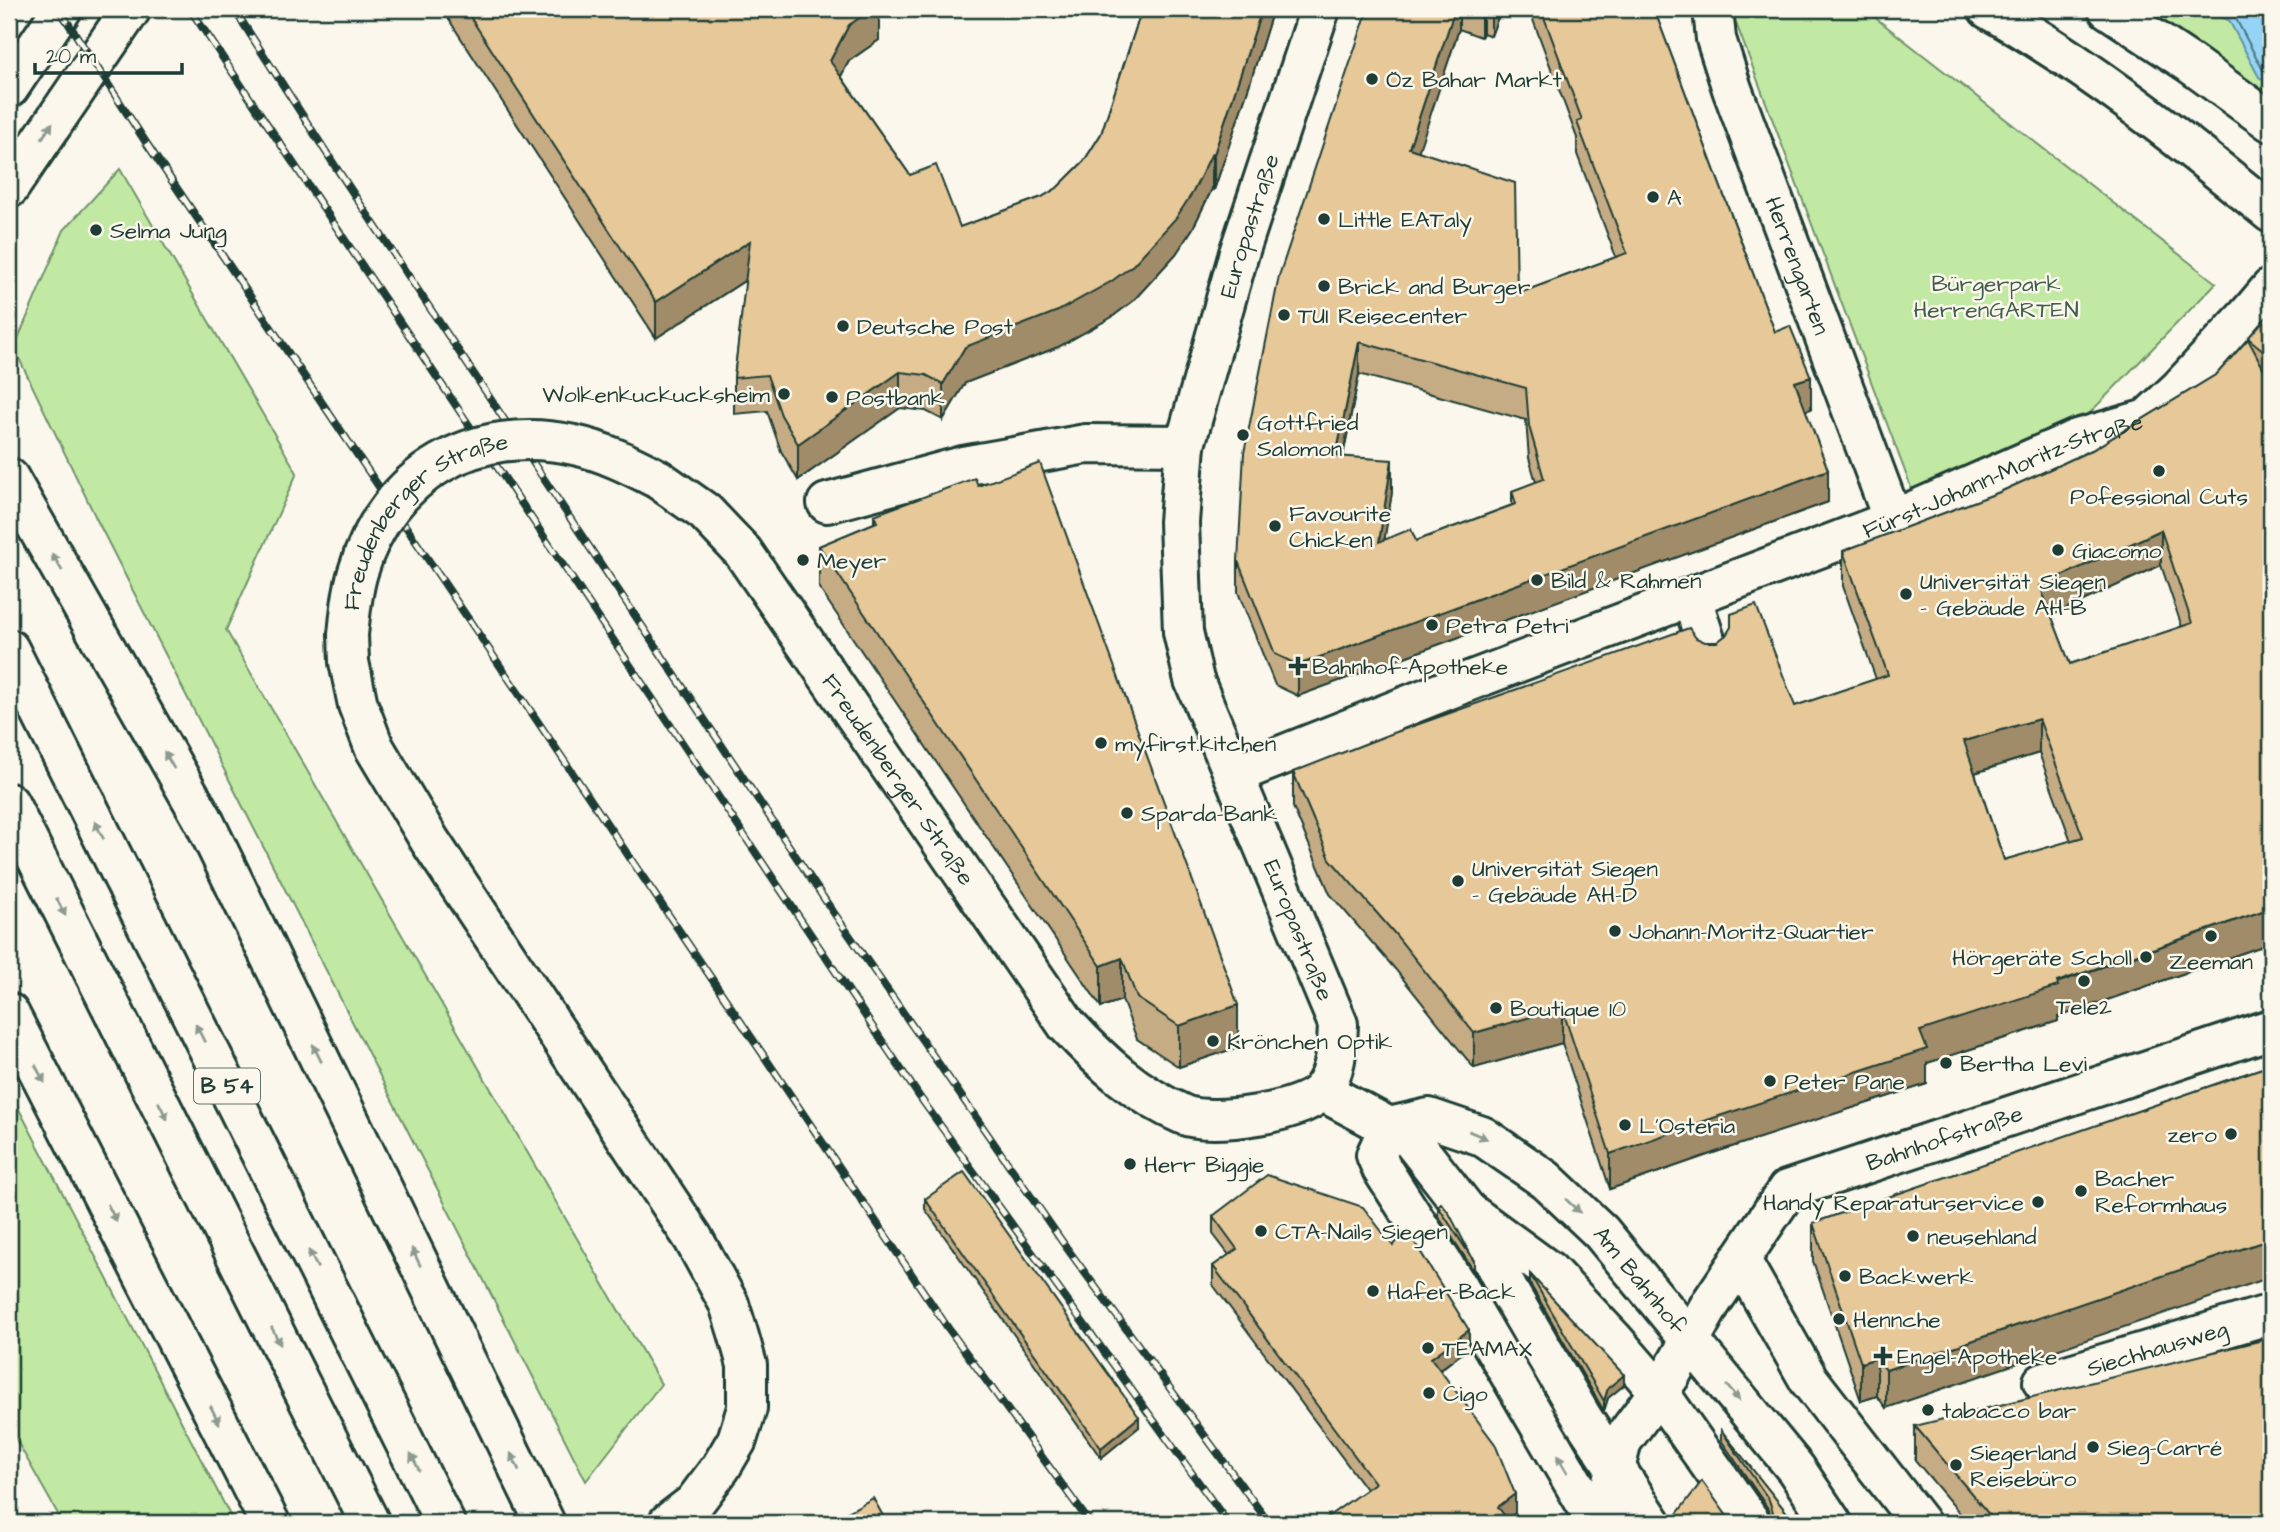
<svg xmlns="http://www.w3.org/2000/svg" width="2280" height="1532" viewBox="0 0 2280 1532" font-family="'Architects Daughter',sans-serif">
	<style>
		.green { fill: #c2e9a4; stroke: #70936c; stroke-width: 2 }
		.water { fill: #95d4f6; stroke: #6698a8; stroke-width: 2 }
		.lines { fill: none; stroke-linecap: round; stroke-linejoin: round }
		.shore { stroke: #4e7982; stroke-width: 2 }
		.pedestrian-casing { stroke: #1f3d34; stroke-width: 44 }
		.minor-casing { stroke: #1f3d34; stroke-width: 44 }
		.tertiary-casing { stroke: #1f3d34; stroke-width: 44 }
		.secondary-casing { stroke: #1f3d34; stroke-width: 44 }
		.trunk-casing { stroke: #1f3d34; stroke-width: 44 }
		.pedestrian { stroke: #fbf7ec; stroke-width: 38 }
		.minor { stroke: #fbf7ec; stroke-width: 38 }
		.tertiary { stroke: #fbf7ec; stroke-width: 38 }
		.secondary { stroke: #fbf7ec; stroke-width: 38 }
		.trunk { stroke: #fbf7ec; stroke-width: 38 }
		.rail-casing { stroke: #1f3d34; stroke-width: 8 }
		.rail { stroke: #fbf7ec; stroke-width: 5; stroke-dasharray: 16; stroke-linecap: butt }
		.tertiary-bridge-casing { stroke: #1f3d34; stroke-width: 44; stroke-linecap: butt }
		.tertiary-bridge { stroke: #fbf7ec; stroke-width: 38 }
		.wall { fill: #c6ac84; stroke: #1f3d34; stroke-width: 2; fill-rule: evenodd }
		.shaded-wall { fill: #a18c6b; stroke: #1f3d34; stroke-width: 2 }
		.building { fill: #e6c899; stroke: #1f3d34; stroke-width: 2; fill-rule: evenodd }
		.oneway { fill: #8d9a90 }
		.poi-dot { fill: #1f3d34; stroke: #fbf7ec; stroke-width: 2.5 }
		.labels { text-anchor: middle; stroke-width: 5; stroke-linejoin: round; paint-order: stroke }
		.shield { fill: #fbf7ec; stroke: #61756b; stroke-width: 2 }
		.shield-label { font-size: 21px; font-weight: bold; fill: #1f3d34 }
		.poi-label { font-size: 23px; fill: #1f3d34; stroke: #fbf7ec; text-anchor: start }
		.street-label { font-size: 23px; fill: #1f3d34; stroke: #fbf7ec }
		.park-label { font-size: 23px; fill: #405f4a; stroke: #fbf7ec }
	</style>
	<rect width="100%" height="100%" fill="#fbf7ec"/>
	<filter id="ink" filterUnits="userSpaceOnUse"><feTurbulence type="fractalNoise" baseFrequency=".0143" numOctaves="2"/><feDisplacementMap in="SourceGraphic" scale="14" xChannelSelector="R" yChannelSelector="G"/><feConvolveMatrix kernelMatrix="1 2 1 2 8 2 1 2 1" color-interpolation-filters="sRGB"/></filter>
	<g filter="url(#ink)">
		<g class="green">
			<path d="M1739,9H1864L2216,283L2084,419L1912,490L1733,15Z"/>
			<path d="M2115,9H2198L2229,20L2259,77L2271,86V116Z"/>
			<path d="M120,169L297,473L226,630L661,1384L586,1481L97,520L14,348L64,230Z"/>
			<path d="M9,1090L234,1523H63L9,1427Z"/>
		</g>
		<path class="water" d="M2198,9H2271V86L2259,77L2229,20Z"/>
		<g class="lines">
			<path class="shore" d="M2218,9L2235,17L2264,72L2271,77"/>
			<g class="pedestrian-casing">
				<g id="pedestrian">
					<path d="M1988,9C2089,66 2182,140 2271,213"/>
					<path d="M2108,9L2191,64L2271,122"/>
					<path d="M2249,314L2271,288"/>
					<path id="s1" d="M1389,1127L1429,1118L1482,1136L1546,1180L1601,1232L1796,1469L1832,1523"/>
					<path d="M1389,1127L1376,1155L1382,1169L1468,1303L1597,1523"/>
					<path d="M1389,1127L1410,1138L1467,1211"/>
					<path d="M1740,1259L1809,1380L1920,1523"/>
					<path id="s2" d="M1611,1523L1609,1493L1622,1441L1670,1376L1711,1303L1787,1190L2271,1029"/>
					<path d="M1652,1523L1583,1419L1509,1292L1467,1211L1549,1271L1613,1339L1658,1391L1751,1523"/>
				</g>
			</g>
			<g class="minor-casing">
				<g id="minor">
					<path id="s3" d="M1713,9L1716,39L1732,89L1893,520"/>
					<path d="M827,503L963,466L1086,444L1185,445"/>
					<path d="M1692,598L1710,656"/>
					<path id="s4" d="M1235,774L1472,680L1893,520L2077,439L2147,419L2180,388L2249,314"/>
					<path d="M1322,1091L1389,1127"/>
					<path id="s5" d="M2043,1382L2271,1314"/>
				</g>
			</g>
			<g class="tertiary-casing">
				<g id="tertiary">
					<path id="s6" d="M658,479L705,512L743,552L1067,1025C1101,1062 1137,1095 1184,1115C1210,1126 1304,1113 1322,1090C1337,1071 1337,1047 1338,1024L1194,680L1183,632L1179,522L1185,445L1239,253L1320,9"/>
					<path d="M348,635L349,662L358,705L374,747L430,841L693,1238L729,1304L738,1333L747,1365V1408L737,1440L721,1467L694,1503L668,1523"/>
				</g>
			</g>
			<g class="secondary-casing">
				<g id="secondary">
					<path d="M9,88L62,9"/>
					<path d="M9,188L131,9"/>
				</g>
			</g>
			<g class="trunk-casing">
				<g id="trunk">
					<path d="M9,478L203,819L545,1523"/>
					<path d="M9,649L445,1523"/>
					<path d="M9,803L370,1523"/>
					<path d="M9,1013L270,1523"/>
				</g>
			</g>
			<use href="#pedestrian" class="pedestrian"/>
			<use href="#minor" class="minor"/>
			<use href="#tertiary" class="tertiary"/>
			<use href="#secondary" class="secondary"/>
			<use href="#trunk" class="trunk"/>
			<g class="rail-casing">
				<g id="rail">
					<path d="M59,9L147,144L948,1328L1090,1523"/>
					<path d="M190,9L919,1096L1228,1523"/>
					<path d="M234,9L337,169L827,903L1066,1247L1269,1523"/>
				</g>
			</g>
			<use href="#rail" class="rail"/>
			<g class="tertiary-bridge-casing">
				<g id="tertiary-bridge">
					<path id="s7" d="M348,635C350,614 352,592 358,572C387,474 475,423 574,445C603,451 631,465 658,479"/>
				</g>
			</g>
			<use href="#tertiary-bridge" class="tertiary-bridge"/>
		</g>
		<g class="wall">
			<path d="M442,9H886L879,13V40L849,61L841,76L910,175L960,227L1042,197L1057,188L1084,161L1101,134L1142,9H1273L1250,83L1214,190L1212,189L1193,228L1176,254L1133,301L1112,317L1058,347L965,383L943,420L926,411L900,408L798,480L781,451L767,411L734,414V378L746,280L656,338Z"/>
			<path d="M1368,9H1501L1491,36L1483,33L1481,37L1459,29L1418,151L1517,294L1616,257L1577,154V138L1529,9H1654L1775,332L1811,409L1805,410L1828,502L1298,696L1275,685L1238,592V561ZM1359,374L1526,420L1529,458L1536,482L1512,491V505L1416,541L1384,540L1392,492L1343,457Z"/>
			<path d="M2271,312V943L2058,1017V1021L1927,1063V1084L1719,1151L1610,1189L1562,1043L1474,1068L1395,969L1330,894L1293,807V772L1696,638L1795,706L1876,679L1843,586V551L2000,492L2092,450L2217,374ZM2161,565L2182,627L2070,664L2051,615ZM2039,753L2071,841L2004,860L1975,773Z"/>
			<path d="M874,515L1238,1047L1179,1067L1137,1039L1122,1000L1101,1007L819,588V546L874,523Z"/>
			<path d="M2271,1065L1886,1408L1877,1396L1861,1401L1813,1261V1223Z"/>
			<path d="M925,1199L1139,1427L1101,1458L925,1209Z"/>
			<path d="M1438,1206L1474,1261V1271L1438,1216Z"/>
			<path d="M1213,1216L1469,1348L1440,1370L1515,1513L1507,1519L1366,1489L1213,1285V1266L1229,1255L1213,1234Z"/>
			<path d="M1530,1274L1624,1385L1608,1398L1604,1411L1530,1284Z"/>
			<path d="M1915,1426L2271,1523H1968L1915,1460Z"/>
			<path d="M1721,1430L1795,1523L1771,1518L1769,1510L1721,1440Z"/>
		</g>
		<g class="shaded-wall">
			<path d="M866,9H886L879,13V40L849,61L830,97V61L849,25Z"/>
			<path d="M1262,9H1273L1250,83L1214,190V154Z"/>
			<path d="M1455,9H1459V29L1409,180V148Z"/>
			<path d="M1481,9H1483V33L1481,37Z"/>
			<path d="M1491,9H1501L1491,36Z"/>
			<path d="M1212,153V189L1193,228L1176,254L1133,301L1112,317L1058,347L965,383L943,420V384L965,347Z"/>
			<path d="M750,241V277L656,338V302Z"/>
			<path d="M1359,342V374L1336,488V456Z"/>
			<path d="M900,372V408L798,480V444Z"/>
			<path d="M1811,377V409L1795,414V382Z"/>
			<path d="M1392,460V492L1379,574V542Z"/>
			<path d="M1828,470V502L1298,696V665Z"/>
			<path d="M2161,530V565L2040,621V586Z"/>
			<path d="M2039,719V753L1964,776V741Z"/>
			<path d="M2271,908V943L2058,1017V1021L1927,1063V1084L1719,1151L1610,1189V1154L1920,1031Z"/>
			<path d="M1122,958V1000L1101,1007V966Z"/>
			<path d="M1238,1005V1047L1179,1067V1026Z"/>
			<path d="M1562,1008V1043L1474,1068V1033Z"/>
			<path d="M2271,1239V1277L1886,1408V1370Z"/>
			<path d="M1469,1330V1348L1431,1376V1358Z"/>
			<path d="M1877,1358V1396L1861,1401V1363Z"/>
			<path d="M1624,1375V1385L1608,1398L1604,1411V1401L1608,1388Z"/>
			<path d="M1139,1417V1427L1101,1458V1448Z"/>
			<path d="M1515,1494V1513L1502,1523L1498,1507Z"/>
		</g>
		<g class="building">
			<path d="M465,9H873L849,25L830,61L910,175L936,165L960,227L1042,197L1057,188L1084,161L1101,134L1142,9H1262L1214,154L1212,153L1193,192L1176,218L1133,265L1112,281L1058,311L965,347L943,384L926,375L900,372L798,444L781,415L767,375L734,378L750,241L656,302Z"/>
			<path d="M1368,9H1455L1409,148L1515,183L1517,294L1627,253L1577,122L1582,120L1541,9H1654L1775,332L1790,326L1811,377L1795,382L1828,470L1298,665L1275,654L1238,561L1244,453L1279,276ZM1359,342L1526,388L1529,426L1544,479L1512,491L1516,504L1416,541L1411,529L1379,542L1392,460L1336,456Z"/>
			<path d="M2271,312V357L2248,338Z"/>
			<path d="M2248,339L2271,383V908L2057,982L2058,986L1920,1031L1927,1049L1719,1116L1610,1154L1562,1008L1474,1033L1395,934L1330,859L1293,772L1388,735L1689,628L1696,638L1705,642H1717L1726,635L1731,627V614L1756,605L1795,706L1888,675L1843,551L2000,492L2092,450L2217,374ZM2161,530L2192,623L2070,664L2040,586ZM2039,719L2083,837L2004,860L1964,741Z"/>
			<path d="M1040,463L1238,1005L1179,1026L1137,998L1122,958L1101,966L819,546L877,522L874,515L975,478L978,486Z"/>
			<path d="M2271,1065V1239L1886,1370L1877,1358L1861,1363L1813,1223Z"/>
			<path d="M964,1172L1139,1417L1101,1448L925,1199Z"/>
			<path d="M1267,1175L1363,1207L1393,1246L1407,1230L1469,1330L1431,1358L1495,1444L1515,1494L1498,1507L1510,1523H1319L1375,1483L1213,1266L1237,1249L1213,1216Z"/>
			<path d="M1441,1203L1449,1213L1474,1261L1438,1206Z"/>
			<path d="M1530,1274L1624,1375L1608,1388L1604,1401Z"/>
			<path d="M2271,1338V1523H1996L1915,1426Z"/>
			<path d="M1721,1430L1795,1523H1770L1773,1512L1769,1500Z"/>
			<path d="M1702,1481L1732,1523H1670Z"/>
			<path d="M873,1498L887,1523H835L833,1520Z"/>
		</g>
		<defs><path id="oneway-solid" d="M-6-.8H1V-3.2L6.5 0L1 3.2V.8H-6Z" transform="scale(1.75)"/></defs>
		<g class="oneway">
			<use href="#oneway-solid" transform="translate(47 131) rotate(-56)"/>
			<use href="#oneway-solid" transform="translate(57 562) rotate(-120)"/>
			<use href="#oneway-solid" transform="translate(169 760) rotate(-120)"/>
			<use href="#oneway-solid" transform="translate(99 830) rotate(-117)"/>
			<use href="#oneway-solid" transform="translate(61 907) rotate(63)"/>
			<use href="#oneway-solid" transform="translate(200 1033) rotate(-117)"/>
			<use href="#oneway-solid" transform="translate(317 1053) rotate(-116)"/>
			<use href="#oneway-solid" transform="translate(40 1074) rotate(62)"/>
			<use href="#oneway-solid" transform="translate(163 1111) rotate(63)"/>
			<use href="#oneway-solid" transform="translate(1478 1135) rotate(23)"/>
			<use href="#oneway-solid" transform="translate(1573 1206) rotate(43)"/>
			<use href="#oneway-solid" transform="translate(112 1213) rotate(63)"/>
			<use href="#oneway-solid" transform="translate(416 1257) rotate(-116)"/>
			<use href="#oneway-solid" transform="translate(313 1259) rotate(-117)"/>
			<use href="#oneway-solid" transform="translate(276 1336) rotate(63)"/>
			<use href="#oneway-solid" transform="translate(1733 1393) rotate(50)"/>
			<use href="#oneway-solid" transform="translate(215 1415) rotate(63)"/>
			<use href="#oneway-solid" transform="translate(415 1462) rotate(-117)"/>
			<use href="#oneway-solid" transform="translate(515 1462) rotate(-116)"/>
			<use href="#oneway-solid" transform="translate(1562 1464) rotate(-120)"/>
		</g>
	</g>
	<g class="poi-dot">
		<circle cx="1372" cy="79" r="7"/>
		<circle cx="1653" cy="197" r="7"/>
		<circle cx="1324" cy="219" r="7"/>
		<circle cx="96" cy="230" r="7"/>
		<circle cx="1324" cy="286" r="7"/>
		<circle cx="1284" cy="315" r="7"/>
		<circle cx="843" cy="326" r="7"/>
		<circle cx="784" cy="394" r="7"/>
		<circle cx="832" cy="397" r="7"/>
		<circle cx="1243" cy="435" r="7"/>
		<circle cx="2159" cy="471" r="7"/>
		<circle cx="1275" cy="526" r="7"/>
		<circle cx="2058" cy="550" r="7"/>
		<circle cx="803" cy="560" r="7"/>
		<circle cx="1537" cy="580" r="7"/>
		<circle cx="1906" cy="594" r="7"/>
		<circle cx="1432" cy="625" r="7"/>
		<path d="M1294.5 655.5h7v7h7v7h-7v7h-7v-7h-7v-7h7z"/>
		<circle cx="1101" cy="743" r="7"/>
		<circle cx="1127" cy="813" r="7"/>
		<circle cx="1458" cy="881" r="7"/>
		<circle cx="1615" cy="931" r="7"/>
		<circle cx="2211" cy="936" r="7"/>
		<circle cx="2146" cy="957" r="7"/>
		<circle cx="2084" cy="981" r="7"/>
		<circle cx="1496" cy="1008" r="7"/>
		<circle cx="1213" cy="1041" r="7"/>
		<circle cx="1946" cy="1063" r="7"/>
		<circle cx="1770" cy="1081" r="7"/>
		<circle cx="1625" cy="1125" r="7"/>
		<circle cx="2231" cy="1134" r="7"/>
		<circle cx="1130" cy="1164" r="7"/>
		<circle cx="2081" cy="1191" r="7"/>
		<circle cx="2038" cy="1202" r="7"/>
		<circle cx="1261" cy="1231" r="7"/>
		<circle cx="1913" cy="1236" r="7"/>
		<circle cx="1845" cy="1276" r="7"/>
		<circle cx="1373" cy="1291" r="7"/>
		<circle cx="1839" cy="1319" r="7"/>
		<circle cx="1428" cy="1348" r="7"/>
		<path d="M1879.5 1345.5h7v7h7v7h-7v7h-7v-7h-7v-7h7z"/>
		<circle cx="1429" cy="1393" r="7"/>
		<circle cx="1928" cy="1410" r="7"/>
		<circle cx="2093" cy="1447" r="7"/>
		<circle cx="1956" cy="1465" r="7"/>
	</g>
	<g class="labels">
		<rect class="shield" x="194" y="1068.5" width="66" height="35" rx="5"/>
		<g class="shield-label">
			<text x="227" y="1093">B 54</text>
		</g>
		<g class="poi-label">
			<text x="1386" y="87">Öz Bahar Markt</text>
			<text x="1667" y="205">A</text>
			<text x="1338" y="227">Little EATaly</text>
			<text x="110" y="238">Selma Jung</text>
			<text x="1338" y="294">Brick and Burger</text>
			<text x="1298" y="323">TUI Reisecenter</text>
			<text x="857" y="334">Deutsche Post</text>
			<text x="770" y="402" text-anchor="end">Wolkenkuckucksheim</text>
			<text x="846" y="405">Postbank</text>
			<text x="1257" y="430">Gottfried<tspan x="1257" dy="26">Salomon</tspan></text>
			<text x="2159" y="504" text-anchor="middle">Pofessional Cuts</text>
			<text x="1289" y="521">Favourite<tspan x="1289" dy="26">Chicken</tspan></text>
			<text x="2072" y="558">Giacomo</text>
			<text x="817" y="568">Meyer</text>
			<text x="1551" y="588">Bild &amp; Rahmen</text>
			<text x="1920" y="589">Universität Siegen<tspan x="1920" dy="26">– Gebäude AH-B</tspan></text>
			<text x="1446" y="633">Petra Petri</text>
			<text x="1312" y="674">Bahnhof-Apotheke</text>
			<text x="1115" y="751">myfirst.kitchen</text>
			<text x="1141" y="821">Sparda-Bank</text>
			<text x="1472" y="876">Universität Siegen<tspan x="1472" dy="26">– Gebäude AH-D</tspan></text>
			<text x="1629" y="939">Johann-Moritz-Quartier</text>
			<text x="2132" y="965" text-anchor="end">Hörgeräte Scholl</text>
			<text x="2211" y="969" text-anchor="middle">Zeeman</text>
			<text x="2084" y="1014" text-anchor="middle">Tele2</text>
			<text x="1510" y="1016">Boutique 10</text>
			<text x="1227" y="1049">Krönchen Optik</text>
			<text x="1960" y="1071">Bertha Levi</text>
			<text x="1784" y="1089">Peter Pane</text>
			<text x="1639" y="1133">L'Osteria</text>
			<text x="2217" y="1142" text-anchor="end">zero</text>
			<text x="1144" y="1172">Herr Biggie</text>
			<text x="2095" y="1186">Bacher<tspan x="2095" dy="26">Reformhaus</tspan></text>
			<text x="2024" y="1210" text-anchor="end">Handy Reparaturservice</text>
			<text x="1275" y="1239">CTA-Nails Siegen</text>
			<text x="1927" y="1244">neusehland</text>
			<text x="1859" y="1284">Backwerk</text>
			<text x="1387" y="1299">Hafer-Back</text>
			<text x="1853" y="1327">Hennche</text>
			<text x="1442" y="1356">TEAMAX</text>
			<text x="1897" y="1364">Engel-Apotheke</text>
			<text x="1443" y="1401">Cigo</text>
			<text x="1942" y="1418">tabacco bar</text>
			<text x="2107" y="1455">Sieg-Carré</text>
			<text x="1970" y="1460">Siegerland<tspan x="1970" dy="26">Reisebüro</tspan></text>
		</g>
		<g class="street-label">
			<text dy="8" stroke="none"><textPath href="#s6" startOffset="1886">Europastraße</textPath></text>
			<text dy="8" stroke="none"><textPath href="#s3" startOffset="271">Herrengarten</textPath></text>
			<text dy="8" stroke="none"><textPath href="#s4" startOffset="824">Fürst-Johann-Moritz-Straße</textPath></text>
			<text dy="8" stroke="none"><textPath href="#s7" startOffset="150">Freudenberger Straße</textPath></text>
			<text dy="8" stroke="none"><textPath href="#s6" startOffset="388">Freudenberger Straße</textPath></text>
			<text transform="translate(1299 930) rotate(68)" y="8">Europastraße</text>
			<text dy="8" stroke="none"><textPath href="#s2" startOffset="550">Bahnhofstraße</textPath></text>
			<text dy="8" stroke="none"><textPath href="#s1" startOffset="312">Am Bahnhof</textPath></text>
			<text dy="8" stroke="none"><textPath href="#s5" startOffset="119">Siechhausweg</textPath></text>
		</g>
		<g class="park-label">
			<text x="1996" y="291">Bürgerpark<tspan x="1996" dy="26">HerrenGARTEN</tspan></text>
		</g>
	</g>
	<rect width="2280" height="1532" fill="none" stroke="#fbf7ec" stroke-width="35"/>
	<rect x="18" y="18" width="2245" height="1497" fill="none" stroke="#1f3d34" stroke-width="2.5" filter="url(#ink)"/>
	<path d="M35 63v10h147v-10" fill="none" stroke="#1f3d34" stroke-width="3.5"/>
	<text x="46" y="63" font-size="21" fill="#1f3d34" stroke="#fbf7ec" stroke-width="5" paint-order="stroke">20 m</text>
</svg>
